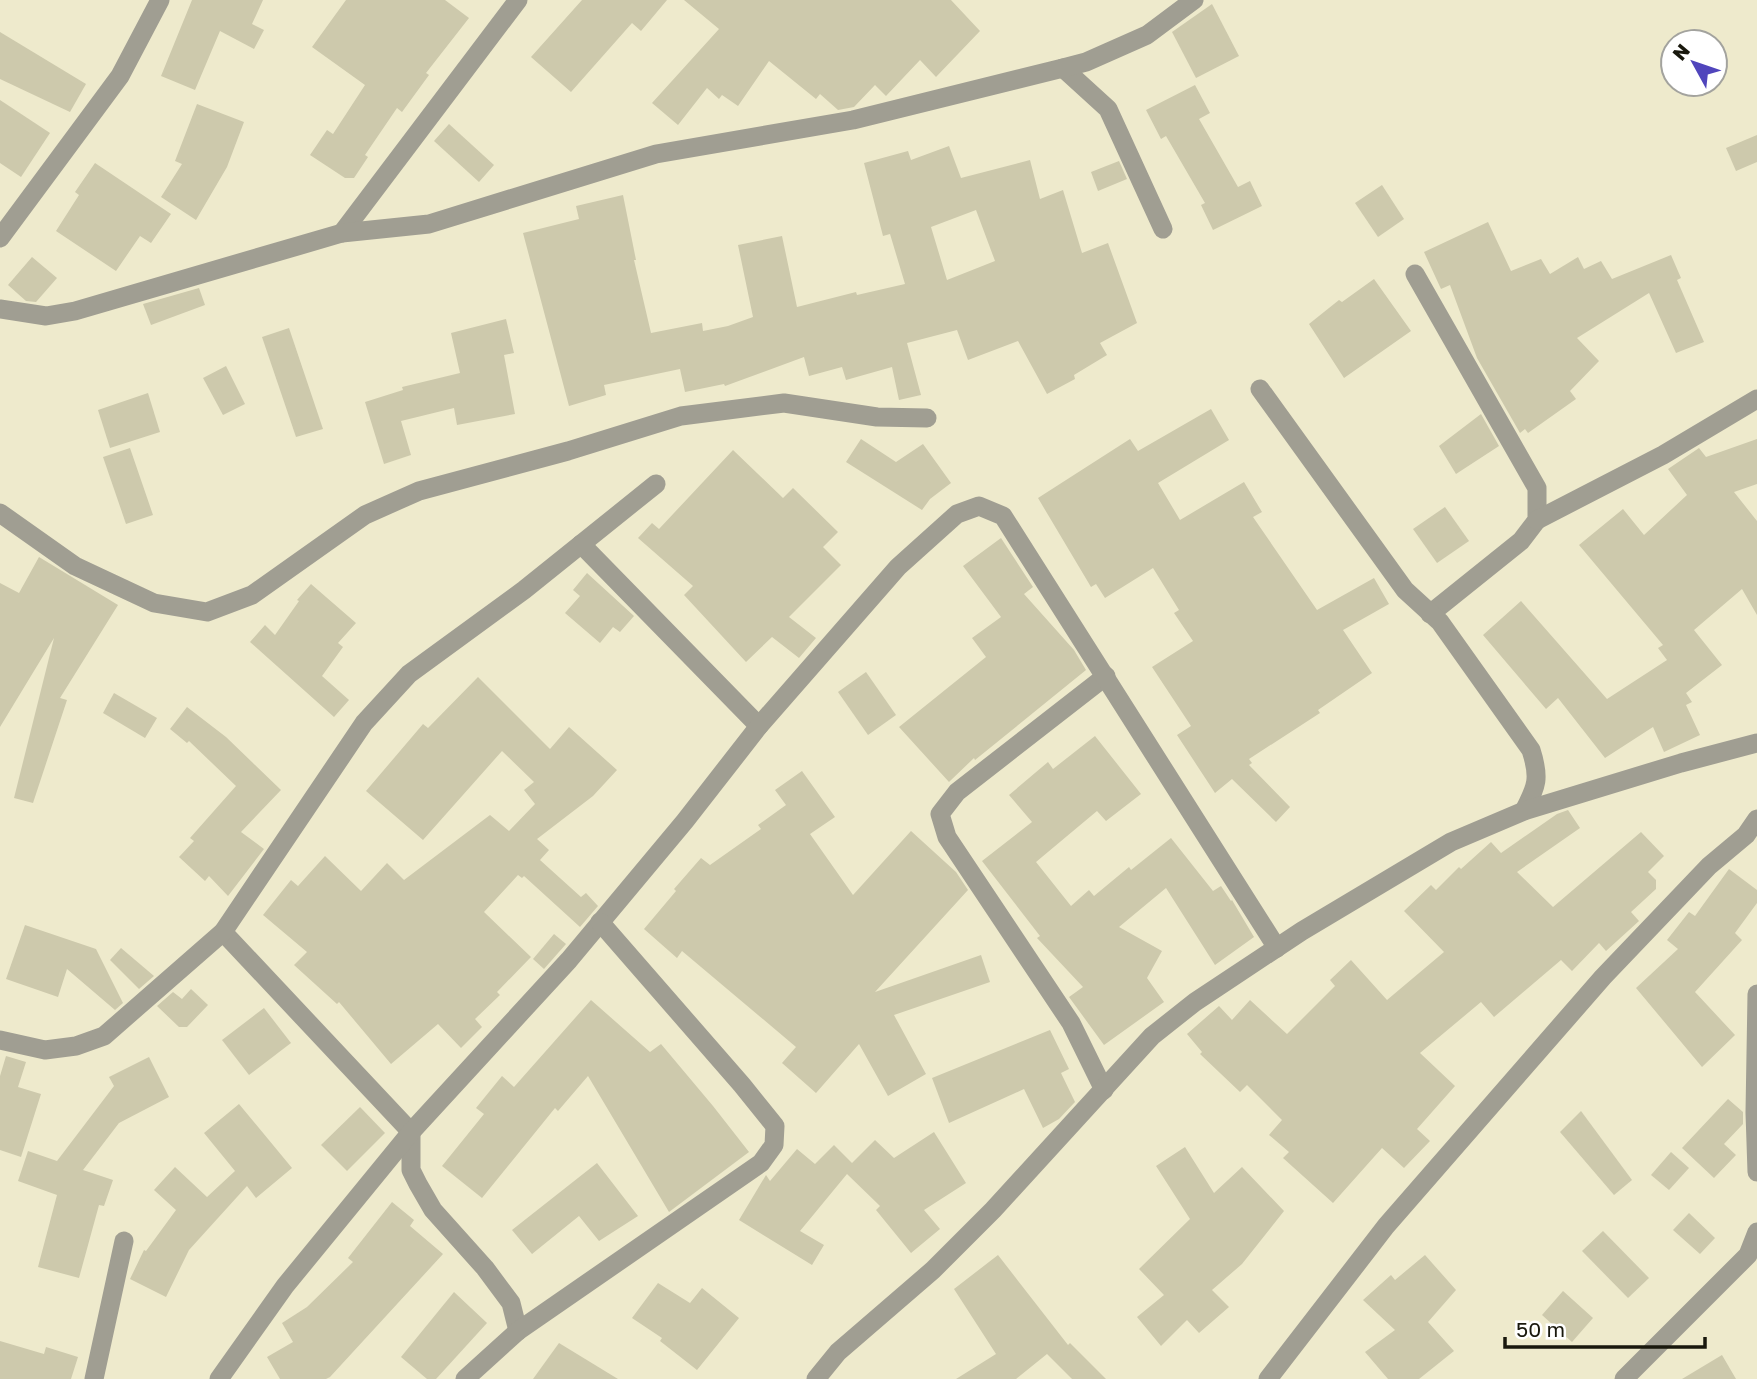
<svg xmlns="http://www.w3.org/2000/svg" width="1757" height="1379" viewBox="0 0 1757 1379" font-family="'Golos Text',sans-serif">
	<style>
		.building { fill: #cdc9ac; fill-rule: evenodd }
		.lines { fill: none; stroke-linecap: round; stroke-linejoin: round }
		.minor { stroke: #a09e92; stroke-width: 19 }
	</style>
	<rect width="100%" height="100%" fill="#eeeacc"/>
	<g class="building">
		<path d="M192,0H263L252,24L264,30L254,49L220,31L195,90L161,76Z"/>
		<path d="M346,0H445L469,18L426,73L429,75L402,112L397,108L365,155L368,157L354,178H345L310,155L327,130L333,134L365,85L312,47Z"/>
		<path d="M582,0H667L641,31L632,23L571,92L531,57Z"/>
		<path d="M684,0H951L980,31L936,77L920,60L886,96L875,85L854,107L838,110L820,94L816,99L769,61L738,106L722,95L719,99L707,88L678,125L652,103L719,29Z"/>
		<path d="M1212,4L1239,56L1196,78L1172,32Z"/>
		<path d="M0,32L86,84L70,112L0,79Z"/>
		<path d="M1195,85L1210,113L1199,119L1238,187L1250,181L1262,206L1213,230L1201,205L1205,203L1166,136L1161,139L1146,110Z"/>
		<path d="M0,100L50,133L21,177L0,163Z"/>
		<path d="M197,104L244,122L227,167L196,220L161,197L182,164L175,161Z"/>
		<path d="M449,124L494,165L479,182L434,141Z"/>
		<path d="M1757,135V162L1736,171L1726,148Z"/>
		<path d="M949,146L961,178L1030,160L1040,199L1063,190L1082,253L1108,243L1137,323L1100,343L1107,355L1074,375L1075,379L1047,394L1018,341L968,360L957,330L907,343L921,395L899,400L892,367L846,380L842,367L809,376L804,357L725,386L724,384L685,392L680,369L604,385L606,395L569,406L523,233L579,219L576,206L623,195L636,260H634L651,333L702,323L703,331L728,326L753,317L738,245L782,236L797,307L856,292L857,295L905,284L890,234L883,236L864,163L908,151L911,160ZM976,210L995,261L947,280L931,227Z"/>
		<path d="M1119,161L1127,179L1098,191L1091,172Z"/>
		<path d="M95,163L171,214L151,243L140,236L116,271L56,231L79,195L75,192Z"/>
		<path d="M1382,185L1404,219L1378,237L1355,203Z"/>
		<path d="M1488,222L1511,271L1541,259L1550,274L1578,257L1584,269L1601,261L1612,279L1671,255L1681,278L1677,280L1704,342L1676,353L1649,293L1577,338L1599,361L1570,391L1576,399L1528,433L1525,429L1520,433L1477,358L1450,285L1441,289L1424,252Z"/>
		<path d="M32,257L57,278L36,302L26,301L8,285Z"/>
		<path d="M1374,279L1411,331L1344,378L1309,324L1339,300L1342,302Z"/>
		<path d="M199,288L205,305L151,325L143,304Z"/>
		<path d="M506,319L514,353L504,355L515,414L457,425L454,408L401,421L411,455L384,464L365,402L403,390L402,387L460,373L451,333Z"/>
		<path d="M289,328L323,429L296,437L262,337Z"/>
		<path d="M226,366L245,404L223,415L203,378Z"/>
		<path d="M148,393L160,432L110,448L98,410Z"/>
		<path d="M1211,409L1229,440L1158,483L1180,520L1244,482L1262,512L1253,517L1317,610L1374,578L1389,604L1343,630L1372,673L1318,710L1320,713L1249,759L1252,763L1249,765L1290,807L1276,822L1232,779L1215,793L1177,735L1191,726L1152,667L1193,641L1174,613L1179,610L1153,568L1105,598L1096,584L1091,587L1038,498L1130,439L1138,451Z"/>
		<path d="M1481,414L1499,446L1456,474L1439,446Z"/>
		<path d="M861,439L896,462L923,444L951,483L930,499L922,510L846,462Z"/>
		<path d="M1757,439V484L1734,492L1757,521V615L1742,589L1694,630L1722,665L1686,693L1692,702L1686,705L1700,735L1664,752L1653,727L1605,758L1558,698L1546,709L1483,635L1521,601L1607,699L1667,660L1658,648L1663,645L1579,545L1623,509L1644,535L1687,495L1668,469L1699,448L1706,457Z"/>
		<path d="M130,448L153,515L126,524L103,457Z"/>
		<path d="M733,450L783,498L793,488L838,532L823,547L841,565L789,617L816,638L799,658L772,637L746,662L684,595L693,586L638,538L652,523L659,529Z"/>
		<path d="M1445,507L1469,541L1437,563L1413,529Z"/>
		<path d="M1001,538L1033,587L1024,594L1074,650L1086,670L975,760L974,758L949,782L899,727L986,657L972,638L1001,617L963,566Z"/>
		<path d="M39,557L118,605L60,698L67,700L33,803L14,798L54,638L0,727V583L19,593Z"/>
		<path d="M587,573L634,616L620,632L613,627L600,643L565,613L580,596L573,590Z"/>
		<path d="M311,584L356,623L338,643L343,647L322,676L349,700L334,717L250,642L265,625L275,635L299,601L297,600Z"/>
		<path d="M866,672L896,715L868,735L838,692Z"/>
		<path d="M478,677L550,749L569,727L617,770L593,796L537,839L549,850L540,860L581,897L586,893L598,906L580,927L524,876L522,878L518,875L484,912L531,957L497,992L500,995L475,1019L482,1027L461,1048L438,1024L391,1064L339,1002L337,1004L294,965L307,952L263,915L291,880L298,886L325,856L361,891L387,863L404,880L490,815L509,831L535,804L524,790L534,782L502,751L423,840L366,791L423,724L428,728Z"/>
		<path d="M114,693L157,718L145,738L103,713Z"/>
		<path d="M187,707L226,737L281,790L241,832L264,849L228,896L209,876L205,881L179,857L194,841L190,838L236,786L189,741L187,743L170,729Z"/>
		<path d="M1095,736L1141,794L1106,821L1097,811L1036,862L1071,906L1089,890L1094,896L1129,867L1131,870L1171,838L1213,891L1221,886L1231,901L1232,900L1254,937L1215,965L1166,888L1119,927L1162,951L1147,978L1164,1002L1104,1045L1069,997L1083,987L1037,938L1040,936L982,861L1032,822L1009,795L1048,762L1053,769Z"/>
		<path d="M802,771L835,817L810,834L853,895L911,831L956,872L968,890L875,992L981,955L990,982L894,1015L926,1074L888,1096L859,1044L816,1093L782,1063L796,1047L682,951L677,958L644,929L676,891L674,889L701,858L710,865L761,829L758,825L786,805L775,790Z"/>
		<path d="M1568,810L1580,828L1517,872L1553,907L1641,832L1664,856L1648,872L1656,880V889L1631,912L1639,921L1606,951L1599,943L1572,971L1561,960L1494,1017L1481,1002L1420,1053L1455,1086L1417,1129L1430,1141L1404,1168L1382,1148L1333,1203L1283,1158L1289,1152L1269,1135L1282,1120L1247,1085L1240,1092L1200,1054L1202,1052L1187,1034L1219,1006L1232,1020L1250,1000L1287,1034L1335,986L1330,980L1351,960L1387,1000L1444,952L1404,911L1431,885L1436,890L1459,867L1461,869L1491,842L1501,853L1557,814Z"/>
		<path d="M1729,869L1757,890V903L1735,933L1742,940L1695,992L1735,1035L1702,1067L1636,988L1678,949L1667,940L1689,912L1695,916Z"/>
		<path d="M25,925L96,949L123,1003L115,1010L67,969L58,997L6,979Z"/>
		<path d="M554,934L566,944L544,969L533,959Z"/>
		<path d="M121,948L154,976L139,989L110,960Z"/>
		<path d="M191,989L208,1005L187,1027H179L157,1006L173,992L182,999Z"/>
		<path d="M591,1000L650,1052L661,1044L713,1106L749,1152L669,1212L588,1076L558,1111L555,1108L482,1198L442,1166L484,1114L476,1108L502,1076L514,1087Z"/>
		<path d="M264,1008L291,1043L249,1075L222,1040Z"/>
		<path d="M1050,1030L1069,1069L1061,1073L1075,1102L1059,1119L1043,1128L1024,1089L949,1123L932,1078Z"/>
		<path d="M6,1056L26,1062L18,1087L41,1094L21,1157L0,1150V1076Z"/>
		<path d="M149,1057L169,1097L119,1123L83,1170L113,1180L104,1206L99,1205L79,1278L38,1267L57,1195L18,1181L28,1151L57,1161L114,1086L109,1077Z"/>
		<path d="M1728,1099L1743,1112V1124L1724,1144L1736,1155L1714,1178L1682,1148Z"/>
		<path d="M239,1104L292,1168L256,1198L247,1186L189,1250L166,1297L130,1279L144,1250L146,1251L176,1210L154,1190L175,1167L207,1197L235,1171L204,1133Z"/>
		<path d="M360,1107L385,1133L347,1171L321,1145Z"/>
		<path d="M1581,1111L1632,1180L1614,1195L1560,1132Z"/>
		<path d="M934,1132L966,1183L924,1210L940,1229L911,1253L876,1210L880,1206L847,1174L800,1231L824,1245L812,1265L739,1220L766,1175L770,1181L797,1149L815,1164L834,1145L852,1163L875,1140L894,1158Z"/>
		<path d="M1185,1147L1214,1193L1242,1167L1284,1211L1242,1264L1212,1290L1229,1307L1199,1333L1187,1320L1161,1346L1137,1317L1164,1295L1139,1269L1190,1219L1156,1166Z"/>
		<path d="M1671,1152L1689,1168L1669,1190L1651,1175Z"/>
		<path d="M597,1163L638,1216L599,1241L579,1216L532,1254L512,1230Z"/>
		<path d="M392,1202L414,1220L410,1226L443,1254L330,1377L326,1379H280L267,1357L293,1342L282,1323L307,1307L353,1262L348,1258Z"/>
		<path d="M1689,1213L1715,1238L1700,1254L1673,1230Z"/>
		<path d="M1603,1231L1649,1278L1628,1298L1582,1251Z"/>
		<path d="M998,1255L1068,1345L1070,1343L1106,1379H1072L1047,1354L1016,1379H956L996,1354L954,1289Z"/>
		<path d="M1425,1255L1456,1290L1428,1322L1454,1351L1419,1379H1388L1365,1352L1395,1330L1363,1300L1391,1275L1395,1280Z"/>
		<path d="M658,1283L690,1303L702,1288L739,1318L697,1370L660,1341L662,1338L632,1318Z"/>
		<path d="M1563,1291L1593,1318L1572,1342L1542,1315Z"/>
		<path d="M454,1292L487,1323L436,1379H427L401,1357Z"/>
		<path d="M0,1341L44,1354L46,1347L78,1357L71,1379H0Z"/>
		<path d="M559,1343L618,1379H533Z"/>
		<path d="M1722,1355L1736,1379H1682Z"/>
	</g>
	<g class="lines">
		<g class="minor">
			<path d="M1063,68L1108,109L1163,229"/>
			<path d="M342,233L518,0"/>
			<path d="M0,238L120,76L160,0"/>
			<path d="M1415,274L1537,488V520L1521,541L1430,614"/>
			<path d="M0,309L46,316L75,311L342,233L429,224L656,154L853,120L1063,68L1086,62L1147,35L1194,0"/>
			<path d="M1260,389L1405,590L1440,622L1531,750C1540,778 1537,786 1524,811"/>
			<path d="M0,513L75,566L154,603L207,612L252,595L365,515L419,491L568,451L681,416L784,403L877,417L927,418"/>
			<path d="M1537,520L1663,455L1757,399"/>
			<path d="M581,544L759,726"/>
			<path d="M223,932L411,1132V1170L418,1184L433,1210L485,1268L511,1303L518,1331"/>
			<path d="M1757,994L1755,1113L1757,1172"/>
			<path d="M0,1040L45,1050L76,1046L104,1036L223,932L364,723L409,674L524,590L656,484"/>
			<path d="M1104,1090L1071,1023L947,837L940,814L957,792L1106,676"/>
			<path d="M94,1379L124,1241"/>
			<path d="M219,1379L285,1286L411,1132L569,960L685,821L759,726L898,567L957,514L979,506L1003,516L1277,948"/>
			<path d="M465,1379L518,1331L761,1163L774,1145L775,1126L742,1085L600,922"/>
			<path d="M816,1379L838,1352L933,1270L993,1210L1152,1036L1195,1002L1302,931L1451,842L1524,811L1681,763L1757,743"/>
			<path d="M1268,1379L1386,1226L1603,977L1709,866L1746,835L1757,819"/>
			<path d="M1624,1379L1748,1255L1757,1232"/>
		</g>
	</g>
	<g transform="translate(1694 63) rotate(310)"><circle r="33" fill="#ffffff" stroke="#a3a39e" stroke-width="2"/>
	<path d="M0-5L12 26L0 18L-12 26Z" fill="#5045bc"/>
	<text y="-10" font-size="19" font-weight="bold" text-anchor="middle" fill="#19180d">N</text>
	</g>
	<path d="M1505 1337v10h200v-10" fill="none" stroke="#19180d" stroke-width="3.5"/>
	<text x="1516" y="1337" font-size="21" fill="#19180d" stroke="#ffffff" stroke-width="5" paint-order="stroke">50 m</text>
</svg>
